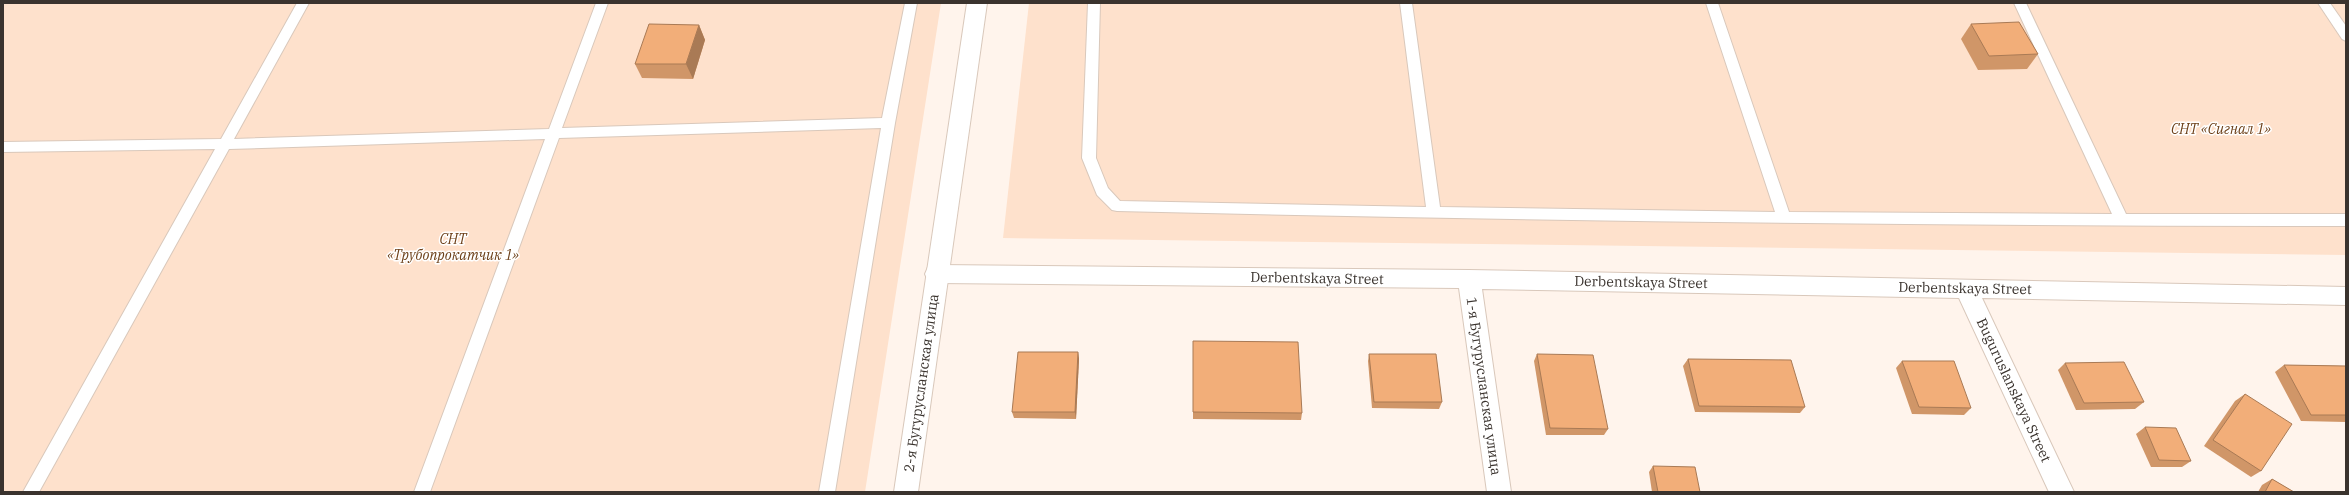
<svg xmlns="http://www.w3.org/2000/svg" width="2349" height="495" viewBox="0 0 2349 495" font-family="'IBM Plex Serif',serif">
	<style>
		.green { fill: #fee1cc }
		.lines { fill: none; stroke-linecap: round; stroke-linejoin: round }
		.service-casing { stroke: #d9c8bb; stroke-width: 2 }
		.minor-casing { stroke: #d9c8bb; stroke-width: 2 }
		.tertiary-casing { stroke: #d9c8bb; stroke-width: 2 }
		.service { fill: #fff; fill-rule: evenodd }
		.minor { fill: #fff; fill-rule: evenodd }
		.tertiary { fill: #fff; fill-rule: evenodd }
		.wall { fill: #d09668 }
		.shaded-wall { fill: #a97a55 }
		.building { fill: #f2ae79; stroke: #a97a55 }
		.labels { text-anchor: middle; stroke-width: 3; stroke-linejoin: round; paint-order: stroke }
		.park-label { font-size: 14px; font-style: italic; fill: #6d4019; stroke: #fff }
		.street-label { font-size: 14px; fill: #3a332e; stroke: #fff }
	</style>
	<rect width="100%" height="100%" fill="#fff4ec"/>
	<g class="green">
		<path d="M3,3H941L865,492H3Z"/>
		<path d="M1029,3H2346V255L1003,238Z"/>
	</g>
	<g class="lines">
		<g class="service-casing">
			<g id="service">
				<path d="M297,3H309L234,139L549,129L596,3H608L562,128L882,118L905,3H917L895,123L835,492H819L881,128L559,138L430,492H414L545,139L229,149L39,492H23L215,149L3,152V142L221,139Z"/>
				<path d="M1088,3H1100L1096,158L1108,188L1120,201L1426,207L1400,3H1412L1440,207L1775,212L1706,3H1718L1789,212L2112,214L2014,3H2026L2126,214H2346V226C1936,226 1527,221 1117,211L1112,210L1097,195L1082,158Z"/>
				<path d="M2318,3H2330L2346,26V41L2342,39Z"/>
			</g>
		</g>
		<g class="minor-casing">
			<path id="minor" d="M936,265L1469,270L2346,287V305L1982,298L2074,492H2049L1959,298L1482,289L1511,492H1487L1459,288L936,283L928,281L925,274L928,267Z"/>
		</g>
		<g class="tertiary-casing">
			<path id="tertiary" d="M967,3H987L918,492H894Z"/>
		</g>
		<use href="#service" class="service"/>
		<use href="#minor" class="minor"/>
		<use href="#tertiary" class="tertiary"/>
	</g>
	<g class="wall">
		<path d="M1971,24L2038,54L2027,69L1978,70L1961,39Z"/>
		<path d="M699,25L705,40L693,79L642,78L635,64Z"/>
		<path d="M1193,341L1302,413L1301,420L1193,419Z"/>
		<path d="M1078,352L1079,359L1076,419L1014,418L1012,412Z"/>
		<path d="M1369,354L1442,402L1439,409L1372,408L1368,361Z"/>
		<path d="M1537,354L1608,429L1604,435H1546L1534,361Z"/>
		<path d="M1688,359L1805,407L1800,413L1695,412L1683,366Z"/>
		<path d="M1902,361L1971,408L1964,415L1912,414L1896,368Z"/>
		<path d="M2065,363L2144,402L2135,409L2076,410L2058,370Z"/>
		<path d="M2284,365L2346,366V422L2301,421L2275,372Z"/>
		<path d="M2245,394L2261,471L2251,477L2204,446L2235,401Z"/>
		<path d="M2145,427L2191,461L2182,467H2151L2136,434Z"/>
		<path d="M1653,466L1700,492H1652L1649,472Z"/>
		<path d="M2272,479L2294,492H2258L2262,485Z"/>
	</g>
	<g class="shaded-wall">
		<path d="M699,25L705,40L693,79L686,64Z"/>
		<path d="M1078,352L1079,359L1076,419L1075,412Z"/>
	</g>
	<g class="building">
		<path d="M2019,22L2038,54L1989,56L1971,24Z"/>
		<path d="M649,24L699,25L686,64H635Z"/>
		<path d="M1193,341L1298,342L1302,413L1193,412Z"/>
		<path d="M1018,352H1078L1075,412H1012Z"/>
		<path d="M1369,354H1436L1442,402H1374Z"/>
		<path d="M1537,354L1593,355L1608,429L1550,428Z"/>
		<path d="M1688,359L1791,360L1805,407L1699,406Z"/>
		<path d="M1902,361H1954L1971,408L1919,407Z"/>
		<path d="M2124,362L2144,402L2084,403L2065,363Z"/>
		<path d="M2284,365L2346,366V415H2311Z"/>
		<path d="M2245,394L2292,424L2261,471L2213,440Z"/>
		<path d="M2145,427L2176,428L2191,461L2159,460Z"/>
		<path d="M1653,466L1695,467L1700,492H1658Z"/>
		<path d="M2272,479L2294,492H2265Z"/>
	</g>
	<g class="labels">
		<g class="park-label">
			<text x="2221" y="134">СНТ «Сигнал 1»</text>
			<text x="453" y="244">СНТ<tspan x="453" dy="16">«Трубопрокатчик 1»</tspan></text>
		</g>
		<g class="street-label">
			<text transform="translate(1317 278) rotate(1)" y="5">Derbentskaya Street</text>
			<text transform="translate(1641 282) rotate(1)" y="5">Derbentskaya Street</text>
			<text transform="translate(1965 288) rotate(1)" y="5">Derbentskaya Street</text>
			<text transform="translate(921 383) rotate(-82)" y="5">2-я Бугурусланская улица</text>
			<text transform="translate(1484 386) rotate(82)" y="5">1-я Бугурусланская улица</text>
			<text transform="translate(2014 390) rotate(65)" y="5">Buguruslanskaya Street</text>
		</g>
	</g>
	<rect width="2349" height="495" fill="none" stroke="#3a332e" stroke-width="8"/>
</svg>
